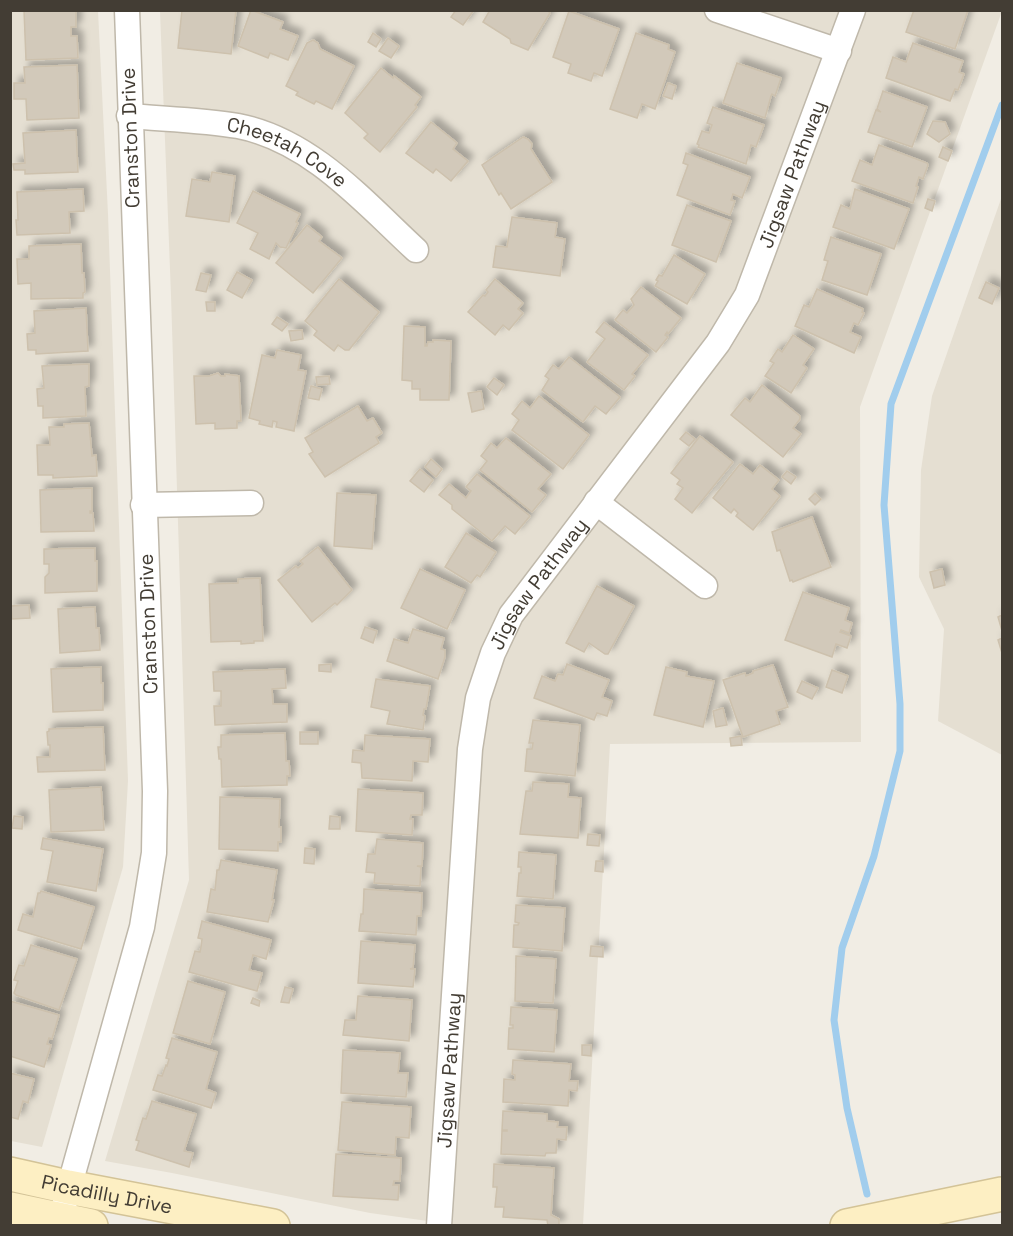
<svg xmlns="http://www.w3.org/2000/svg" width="1013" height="1236" viewBox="0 0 1013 1236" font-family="'Space Grotesk',sans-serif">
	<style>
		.residential { fill: #e5dfd2 }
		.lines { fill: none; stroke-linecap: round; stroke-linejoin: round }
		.stream { stroke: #a1cded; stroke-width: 7 }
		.building { fill: #d2c9ba; stroke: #cdc1ad; stroke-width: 1.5; filter: url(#shadow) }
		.street-casing { stroke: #bfb8aa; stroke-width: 27 }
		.secondary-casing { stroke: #d3c397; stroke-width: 36 }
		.street { stroke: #fff; stroke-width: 24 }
		.secondary { stroke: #fdefc3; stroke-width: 33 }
		.labels { text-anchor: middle; stroke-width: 5; stroke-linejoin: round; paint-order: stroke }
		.street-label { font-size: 20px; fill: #433d34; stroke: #fff }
	</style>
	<defs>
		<filter id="shadow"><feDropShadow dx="5.5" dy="-5.5" stdDeviation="3" flood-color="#0004"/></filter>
	</defs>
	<rect width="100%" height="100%" fill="#f1ede4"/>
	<g class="residential">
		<path d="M11,11H98L108,214L128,781L123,867L42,1147L11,1141Z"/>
		<path d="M160,11H1002L860,407L861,742L610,744L583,1225L464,1226L370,1213L172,1173L105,1161L189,880L171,295Z"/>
		<path d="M1002,196V755L938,721L944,629L919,577L921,470L932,396Z"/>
	</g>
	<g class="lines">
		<path class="stream" d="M867,1194L847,1108L834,1020L842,948L874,856L900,751V704L884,505L891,404L1002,105"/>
	</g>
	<g class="building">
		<path d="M24,10H76V27H71V36H77L78,58L26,60Z"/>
		<path d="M182,10H236L231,54L178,48Z"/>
		<path d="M251,10L283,22L280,29L298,36L288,60L270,53L268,58L238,46Z"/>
		<path d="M456,10H474L463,25L451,17Z"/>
		<path d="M490,10H547L550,13L528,50L511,43L510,39L483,22Z"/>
		<path d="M914,10H968L955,49L906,32Z"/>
		<path d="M569,11L619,29L602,76L594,73L591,81L568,73L571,64L553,57Z"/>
		<path d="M373,33L381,39L376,47L368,42Z"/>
		<path d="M636,33L669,45L668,49L675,52L655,109L642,104L637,118L610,109Z"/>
		<path d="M388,38L399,46L391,58L379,51Z"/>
		<path d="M313,40L318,43L320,49L354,66L332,109L316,101L314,104L296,95L298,92L286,86L307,43Z"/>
		<path d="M913,43L963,61L959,72L964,74L958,90L955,89L950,101L886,78L893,57L906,62Z"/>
		<path d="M737,63L781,78L775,96L772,94L771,96L765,118L723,103Z"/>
		<path d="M77,65L79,118L27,120L26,99H14V83H25L24,67Z"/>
		<path d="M381,68L393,78L394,76L421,97L415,105L417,107L380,152L364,138L368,134L345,113Z"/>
		<path d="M668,83L676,86L672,99L663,96Z"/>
		<path d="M883,91L927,107L912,147L868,132L876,110L881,112L877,109Z"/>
		<path d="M713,107L764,125L756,147L751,145L746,164L698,147L699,145L697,144L702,131L709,133L712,125L707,123Z"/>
		<path d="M933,121L945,122L950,134L939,142L927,134Z"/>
		<path d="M431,122L457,143L453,149L468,161L451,181L436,169L433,173L406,153Z"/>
		<path d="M76,130L78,172L25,174V170H14L13,164L25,163L23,133Z"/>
		<path d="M523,137L528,139L532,144L531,149L552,182L511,209L501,193L499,195L482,165Z"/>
		<path d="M879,145L927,163L928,165L923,179L919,177L916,186L918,187L913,203L852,181L860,160L872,165Z"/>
		<path d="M943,147L952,151L948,161L939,157Z"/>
		<path d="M686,153L750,177L742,198L733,194L731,200L735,201L730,215L677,195L688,165L683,163Z"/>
		<path d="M212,172L235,176L229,222L186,216L192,179L210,182Z"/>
		<path d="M83,189L84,211L69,212L70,233L17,235L16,220H18L17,192Z"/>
		<path d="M855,189L909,209L894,249L833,227L841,205L850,209Z"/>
		<path d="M253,191L300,214L296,222L298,223L286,248L280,247L276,243L269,259L250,249L258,233L237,223Z"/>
		<path d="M928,199L935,201L932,211L925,208Z"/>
		<path d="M687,205L731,221L716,262L672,245Z"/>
		<path d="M512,217L557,223L555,237L565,239L560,276L493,267L496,246L507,247Z"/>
		<path d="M307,225L322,237L319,241L342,258L313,293L276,263Z"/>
		<path d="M831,237L881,254L867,295L822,280L828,261L824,260Z"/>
		<path d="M81,244L82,273H84L85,292L83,293V298L31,299V283L18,284L17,259H29V246Z"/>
		<path d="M674,255L705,274L687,304L655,286L658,281L656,280L659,275L662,276Z"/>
		<path d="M237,272L252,280L242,298L227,290Z"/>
		<path d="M201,273L211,275L206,292L196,290Z"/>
		<path d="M339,279L379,312L349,350H345L338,345L334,351L314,335L317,331L305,321Z"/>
		<path d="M495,279L523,303L518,309L523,313L509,330L503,325L495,335L468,312L483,295L485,296L488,292L486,290Z"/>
		<path d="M986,282L999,288L992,304L979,298Z"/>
		<path d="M641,287L681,318L668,334L667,332L665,335L668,337L656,352L615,320L623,310L627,313L634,305L631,299Z"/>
		<path d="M817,289L863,309L862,312L864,313L858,325L854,323L850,332L861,337L854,353L795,326L804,305L809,307Z"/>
		<path d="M206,302H215V311H207Z"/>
		<path d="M86,308L88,351L36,354V350H28L27,334L35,333L34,311Z"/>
		<path d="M277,317L288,324L282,331L272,324Z"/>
		<path d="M604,322L648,355L632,374L635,376L624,390L587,362L605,339L596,332Z"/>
		<path d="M404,326L425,327V346H427L428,342H433V340L451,341L449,400H420V389H412V381L402,380Z"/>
		<path d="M302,330L303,339L291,341L289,331Z"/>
		<path d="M793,335L814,349L803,365L807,368L791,393L765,376L774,363L770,361L778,349L782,352Z"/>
		<path d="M277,350L301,355L298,370L306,371L294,431L276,427L277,422L273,421L272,427L259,424L260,421L249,418L262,355L275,358Z"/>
		<path d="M569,357L620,397L606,414L595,406L583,422L542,390L549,379L545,376L553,365L559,369Z"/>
		<path d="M89,364V386L85,387L86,416L43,418V406H38L37,389L44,388L42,366Z"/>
		<path d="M218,373L221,376H225V374L239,376L241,421H237V428L215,429V423L196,424L194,376H209Z"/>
		<path d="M329,376L330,384L317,385L316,377Z"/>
		<path d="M494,378L504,385L497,395L487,387Z"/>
		<path d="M762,385L800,416V419L793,428L801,434L783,457L731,415L745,398L750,402Z"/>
		<path d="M311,386L322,389L319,400L308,398Z"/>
		<path d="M481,391L484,409L472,412L468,393Z"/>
		<path d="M539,396L589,435L563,469L512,430L519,420L512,414L522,401L530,408Z"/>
		<path d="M358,406L367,421L373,418L382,433L376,437L379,443L325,477L309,454L313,452L305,438Z"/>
		<path d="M89,423L92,456L96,455L97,476L53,478V475H38L37,445H50L49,427H64V424Z"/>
		<path d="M686,432L695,439L689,446L680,439Z"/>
		<path d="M700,436L733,462L692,513L675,499L683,488L677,484L680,480L671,473Z"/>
		<path d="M506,438L551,474L538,489L546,495L532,512L480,470L487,461L481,456L491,443L497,448Z"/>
		<path d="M431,459L442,469L436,477L425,467Z"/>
		<path d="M740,464L753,474L760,465L779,480L772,489L780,496L753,530L736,516L738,513L734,509L731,513L713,498Z"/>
		<path d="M420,469L433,480L424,492L410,481Z"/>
		<path d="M787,471L796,477L791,484L782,477Z"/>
		<path d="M477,474L530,516L515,534L505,526L492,541L452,509V505L439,495L449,484L466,498L471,491L466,487Z"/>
		<path d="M92,488V511H90V513H93L94,531L41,532L40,490Z"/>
		<path d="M337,493L376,495L372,549L334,546Z"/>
		<path d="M815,493L821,499L815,505L809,499Z"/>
		<path d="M812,517L831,567L793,582L792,580L790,581L780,550L777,551L772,532Z"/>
		<path d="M466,533L496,552L480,577L477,575L471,583L445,567Z"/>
		<path d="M318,547L352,590L337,605L335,603L312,622L278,580L296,566L298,568L303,564L300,561Z"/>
		<path d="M95,548V561H97V591L45,593V577L49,573V564H44V549Z"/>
		<path d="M420,569L465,590L447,629L401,608Z"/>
		<path d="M942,569L945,585L934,588L930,572Z"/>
		<path d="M260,578L263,641H254V643L241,644V641L211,642L209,584L238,583V579Z"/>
		<path d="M597,586L634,606L608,654H605L589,643L584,652L566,643Z"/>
		<path d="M803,592L849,608L845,620L852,623L849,633L841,630L840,632L851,636L847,648L836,644L832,657L785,640Z"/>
		<path d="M29,605L30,618L12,619L11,606Z"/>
		<path d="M95,607L96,628H99L100,650L60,653L58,609Z"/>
		<path d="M1002,615V631L998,617Z"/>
		<path d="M365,627L377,631L373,643L361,638Z"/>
		<path d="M413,629L444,638L441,649L445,650V657L438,679L387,661L394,639L408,643Z"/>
		<path d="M1002,638V653L998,640Z"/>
		<path d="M331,664V672L319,671V665Z"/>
		<path d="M567,664L609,680L602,697L612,701L607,716L597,713L594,720L534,698L542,676L555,681L558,674L563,675Z"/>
		<path d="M773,665L788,707L776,711L780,724L743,737L723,680L745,673L746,676L753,673V671Z"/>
		<path d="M101,667V683H103V710L53,712L51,669Z"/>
		<path d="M666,667L687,672L686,676L714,681L703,727L654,715Z"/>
		<path d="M285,669L286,688L272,689L273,704H287V722L215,725L214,706H221V691H214L213,672Z"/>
		<path d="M832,670L848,676L842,693L826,687Z"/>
		<path d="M376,679L430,686L426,709H424L423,715L425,716L423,730L387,724L390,711L371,707Z"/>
		<path d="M802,681L818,688L812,699L797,692Z"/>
		<path d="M723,708L727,725L716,727L713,711Z"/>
		<path d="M533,720L580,725L575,776L525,771L527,749H532L533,743H529Z"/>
		<path d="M103,727L105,770L38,772L37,757H50V745H48L47,732L49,731V729Z"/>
		<rect x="300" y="732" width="18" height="12"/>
		<path d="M285,733L286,761H289L290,776H287V785L222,787L221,759H219L218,747H221V735Z"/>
		<path d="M365,735L430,739L428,762L413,761L412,781L362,778L361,763L352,762L353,750L364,751Z"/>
		<path d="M741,736L742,745L731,746L730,738Z"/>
		<path d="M533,782L569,784L568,797L581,798L578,838L520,834L526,791H532Z"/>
		<path d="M101,787L104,830L51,832L49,790Z"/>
		<path d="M358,789L423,793L422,815H411L410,819H413L412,835L356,831Z"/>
		<path d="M220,797L280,799L279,827H281V842H278V851L219,849Z"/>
		<path d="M14,816L23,817L22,829L12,828Z"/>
		<path d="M330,816L340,817V829H329Z"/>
		<path d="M588,834L600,835L599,846L587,845Z"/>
		<path d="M43,838L103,849L96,891L47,882L53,851L41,849Z"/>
		<path d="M377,839L423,843L422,866H417L421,867L420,886L374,883L375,873L366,872L368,854H375Z"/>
		<path d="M305,848L315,849L314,864L304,863Z"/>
		<path d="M519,852L556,855L553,899L517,896L519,873H521V867H518Z"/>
		<path d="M221,860L277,870L272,900H274L268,922L207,912L211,889L215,890L217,870H219Z"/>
		<path d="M596,861H603V872L595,871Z"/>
		<path d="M364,889L422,893L421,916H417L416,935L359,931L361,914H363Z"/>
		<path d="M41,891L94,907L81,949L18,930L23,914L33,917L38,893H40Z"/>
		<path d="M516,905L565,908L562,951L513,947L514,925H518L519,923L515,922Z"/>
		<path d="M202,921L271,940L266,959L253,955L249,970L262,973L257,991L189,972L195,951L200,952L201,947L202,939L198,938Z"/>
		<path d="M361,941L415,945L413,968L410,969H415L413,987L358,983Z"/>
		<path d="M31,945L77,959L59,1010L16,995L14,993L18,981L14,980L19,965L24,966Z"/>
		<path d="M591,946L603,947V957L590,956Z"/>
		<path d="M516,956L556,959L553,1003L515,1001Z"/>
		<path d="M188,981L225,992L210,1044L173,1033Z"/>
		<path d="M285,987L293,989L289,1003L281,1002Z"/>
		<path d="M358,996L412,1000L409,1041L343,1035L345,1020H356Z"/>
		<path d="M253,998L260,1001L259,1006L251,1003Z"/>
		<path d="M10,1001L59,1015L52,1039L49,1038L47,1044L51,1045L44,1067L10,1056Z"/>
		<path d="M511,1007L557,1010L554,1052L508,1049L509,1028H513V1025H510Z"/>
		<path d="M172,1038L217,1052L206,1089L216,1093L211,1108L153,1090L158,1075L162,1076L166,1065L167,1066L169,1059L166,1058Z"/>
		<path d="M582,1045H591V1056L582,1055Z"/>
		<path d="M343,1050L400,1053L398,1073H408L406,1097L341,1093Z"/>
		<path d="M513,1060L571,1064L569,1081H578L577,1091L569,1090L568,1106L503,1102L504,1079L515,1080V1075L512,1074Z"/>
		<path d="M10,1073L34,1079L28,1103L23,1101L18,1119L10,1117Z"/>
		<path d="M152,1101L196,1114L184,1151L193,1153L189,1167L136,1150L139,1141L136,1140L143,1118L146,1119Z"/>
		<path d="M342,1102L411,1107L409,1138L396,1137L395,1155L338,1150Z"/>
		<path d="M503,1111L547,1114V1121L558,1122L557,1127H567L566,1140L557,1139L556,1153H546L545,1156L501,1154L502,1131H507V1130H502Z"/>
		<path d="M336,1154L401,1158L400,1181H394L393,1185H399L398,1200L333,1196Z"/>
		<path d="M494,1164L554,1168L551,1215L559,1219V1225L548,1226L547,1220L503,1217L504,1207H495L497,1187H493Z"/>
	</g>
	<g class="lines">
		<g class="street-casing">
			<g id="street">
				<path d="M717,10L839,51"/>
				<path id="s1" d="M129,116C163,119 205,120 238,126C311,140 364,202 416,250"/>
				<path d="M596,502L705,586"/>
				<path d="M143,505L251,503"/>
				<path d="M65,1202L142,927L154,853L155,791L127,10"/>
				<path id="s2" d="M439,1226L470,749L478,698L493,653L511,615L718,343L747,295L853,10"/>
			</g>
		</g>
		<g class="secondary-casing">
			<g id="secondary">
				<path id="s3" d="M10,1174L68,1187L273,1226"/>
				<path d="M10,1209L91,1226"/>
				<path d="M847,1226L1002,1194"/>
			</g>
		</g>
		<use href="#street" class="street"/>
		<use href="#secondary" class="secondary"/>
	</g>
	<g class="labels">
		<g class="street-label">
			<text transform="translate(130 138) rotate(-92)" y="7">Cranston Drive</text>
			<text dy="7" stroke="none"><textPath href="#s1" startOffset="165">Cheetah Cove</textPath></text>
			<text dy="7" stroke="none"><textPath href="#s2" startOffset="1146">Jigsaw Pathway</textPath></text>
			<text dy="7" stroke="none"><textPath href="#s2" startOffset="660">Jigsaw Pathway</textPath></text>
			<text transform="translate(148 624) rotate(-92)" y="7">Cranston Drive</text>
			<text dy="7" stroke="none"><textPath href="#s2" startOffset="156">Jigsaw Pathway</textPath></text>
			<text dy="7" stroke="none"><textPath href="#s3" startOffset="99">Picadilly Drive</textPath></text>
		</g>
	</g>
	<rect width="1013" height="1236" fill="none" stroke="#433d34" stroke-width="24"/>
</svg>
